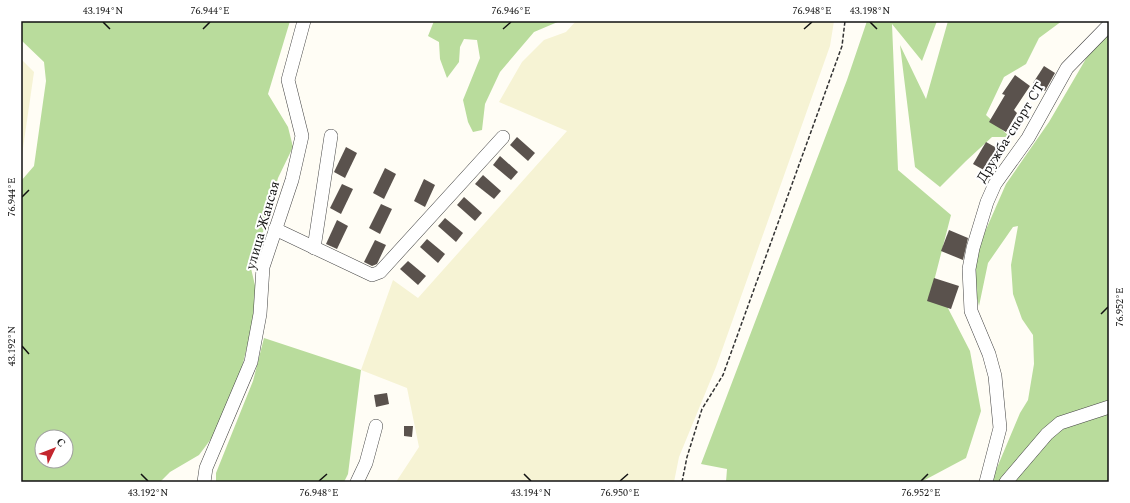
<svg xmlns="http://www.w3.org/2000/svg" width="1130" height="503" viewBox="0 0 1130 503" font-family="Spectral,serif">
	<style>
		.farmland { fill: #f6f3d4 }
		.forest { fill: #b9dc9c; fill-rule: evenodd }
		.building { fill: #5a524d }
		.lines { fill: none; stroke-linecap: round; stroke-linejoin: round }
		.minor-casing { stroke: #444; stroke-width: 14 }
		.path { stroke: #333; stroke-width: 1.5; stroke-dasharray: 4 2; stroke-linecap: butt }
		.minor { stroke: #fff; stroke-width: 13 }
		.ticks { fill: none; stroke: #111; stroke-width: 1.5 }
		.labels { text-anchor: middle; stroke-width: 4; stroke-linejoin: round; paint-order: stroke }
		.street-label { font-size: 14px; fill: #111; stroke: #fff }
		.neatline { fill: none; stroke: #111; stroke-width: 1.5 }
		.ticks-label { font-size: 10px; text-anchor: middle; fill: #111 }
	</style>
	<rect width="100%" height="100%" fill="#fffdf5"/>
	<g class="farmland">
		<path d="M576,21H834L830,46L716,367L679,457L674,482H396L419,447L407,388L361,370L393,280L418,298L567,131L499,102L522,62L544,40L566,32Z"/>
		<path d="M21,59L34,72L21,162Z"/>
	</g>
	<g class="forest">
		<path d="M21,21H290L268,94L288,127L293,147L278,178L265,227L250,264L257,294L252,327L240,375L217,431L199,455L170,472L160,482H21V181L34,166L46,81L44,62L21,40ZM42,437H66V461H42Z"/>
		<path d="M434,21H560L534,32L500,72L485,104L482,130L473,132L468,122L463,100L480,58L477,40L464,39L460,47L459,62L447,78L440,59L439,42L428,36Z"/>
		<path d="M867,21H937L922,61L892,24L898,170L951,215L934,281L970,351L981,411L966,458L921,482H726L727,469L701,464L847,80Z"/>
		<path d="M948,21H1062L1039,38L1026,64L1004,77L986,115L1010,137H992L966,161L940,187L915,167L900,45L926,99Z"/>
		<path d="M1109,31V482H991L1020,413L1028,400L1034,364L1033,335L1022,319L1013,294L1011,265L1018,226L1013,227L988,263L979,306L973,282L977,250L1006,184L1049,122L1094,45Z"/>
		<path d="M264,338L361,370L348,474L344,482H216V473L253,381Z"/>
	</g>
	<g class="building">
		<path d="M1044,66L1055,73L1045,91L1033,83Z"/>
		<path d="M1015,75L1030,86L1014,110L1017,113L1006,132L989,122L1005,95L1002,94Z"/>
		<path d="M517,137L535,153L528,161L510,145Z"/>
		<path d="M986,142L1004,152L991,174L973,164Z"/>
		<path d="M346,147L357,153L345,178L334,172Z"/>
		<path d="M500,156L518,172L511,180L493,165Z"/>
		<path d="M385,168L396,174L384,199L373,193Z"/>
		<path d="M483,175L501,191L494,199L475,184Z"/>
		<path d="M424,179L435,185L425,207L414,201Z"/>
		<path d="M342,184L353,189L341,214L330,208Z"/>
		<path d="M464,197L482,213L475,221L457,205Z"/>
		<path d="M381,204L392,209L380,234L369,228Z"/>
		<path d="M445,218L463,233L456,242L438,226Z"/>
		<path d="M337,220L348,226L337,249L326,244Z"/>
		<path d="M949,230L968,238L963,260L941,251Z"/>
		<path d="M427,239L445,254L438,263L420,247Z"/>
		<path d="M375,240L386,245L377,264L372,266L364,262Z"/>
		<path d="M408,261L426,276L418,285L400,269Z"/>
		<path d="M934,278L959,286L951,309L927,301Z"/>
		<path d="M387,393L389,404L376,407L374,395Z"/>
		<path d="M404,426H413L412,437L404,436Z"/>
	</g>
	<g class="lines">
		<g class="minor-casing">
			<g id="minor">
				<path d="M275,229L372,275L380,272L503,137"/>
				<path d="M314,248L331,136"/>
				<path d="M204,482L206,468L251,362L260,314L263,267L292,180L302,136L288,80L304,21"/>
				<path d="M357,482L366,463L376,426"/>
				<path d="M986,482L1000,428L995,376L989,354L971,311L969,269L973,248L987,202L995,184L1028,138L1067,68L1109,25"/>
				<path d="M1006,482L1047,434L1060,423L1109,407"/>
			</g>
		</g>
		<path class="path" d="M682,482L687,457L702,409L723,375L842,46L845,21"/>
		<use href="#minor" class="minor"/>
	</g>
	<path class="ticks" d="M103,22L110,29M870,22L877,29M203,29L210,22M503,29L511,22M804,29L812,22M22,197L29,190M1101,314L1108,307M22,346L29,354M141,474L148,481M524,474L531,481M319,481L327,474M620,481L628,474M921,481L928,474"/>
	<g class="labels">
		<g class="street-label">
			<text transform="translate(1010 132) rotate(-58)" y="5">Дружба-спорт СТ</text>
			<text transform="translate(262 225) rotate(-74)" y="5">улица Жансая</text>
		</g>
	</g>
	<rect width="1130" height="503" fill="none" stroke="#ffffff" stroke-width="44"/>
	<g transform="translate(54 449) rotate(47)"><circle r="19" fill="#ffffff" stroke="#a0a0a0"/>
	<path d="M0-3L7 15L0 10L-7 15Z" fill="#c4262e"/>
	<text y="-6" font-size="11" font-weight="bold" text-anchor="middle" fill="#111111">С</text>
	</g>
	<rect x="22" y="22" width="1086" height="459" class="neatline"/>
	<g class="ticks-label">
		<text x="103" y="14">43.194°N</text>
		<text x="210" y="14">76.944°E</text>
		<text x="511" y="14">76.946°E</text>
		<text x="812" y="14">76.948°E</text>
		<text x="870" y="14">43.198°N</text>
		<text transform="translate(11 197) rotate(-90)" y="4">76.944°E</text>
		<text transform="translate(1119 307) rotate(-90)" y="4">76.952°E</text>
		<text transform="translate(11 346) rotate(-90)" y="4">43.192°N</text>
		<text x="148" y="496">43.192°N</text>
		<text x="319" y="496">76.948°E</text>
		<text x="531" y="496">43.194°N</text>
		<text x="620" y="496">76.950°E</text>
		<text x="921" y="496">76.952°E</text>
	</g>
</svg>
